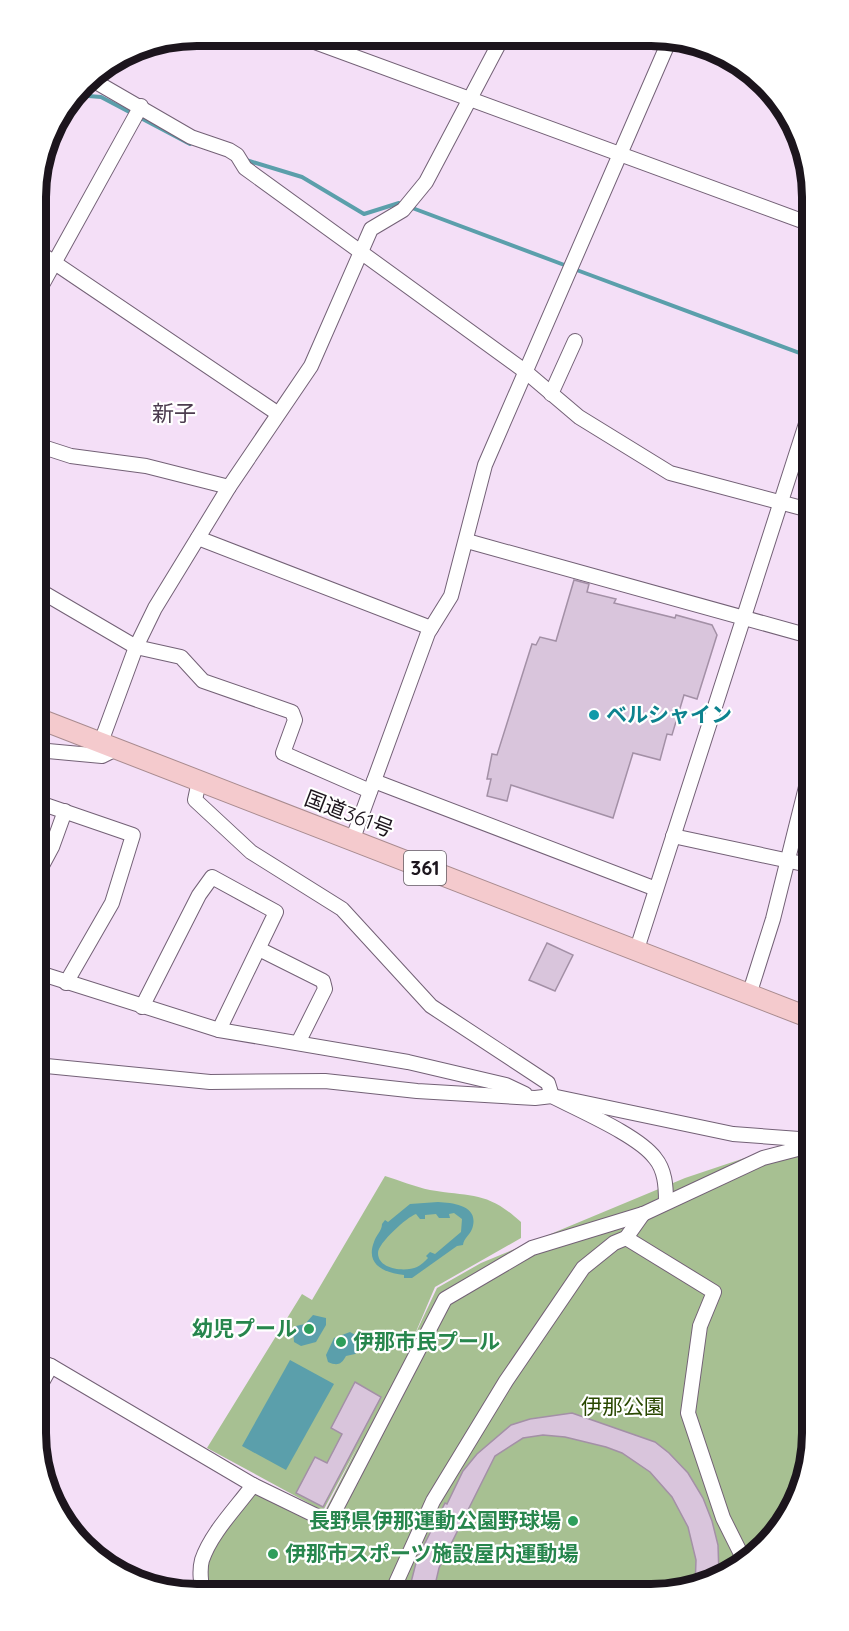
<svg xmlns="http://www.w3.org/2000/svg" width="849" height="1631" viewBox="0 0 849 1631" font-family="Quicksand,'Noto Sans JP',sans-serif">
	<style>
		.green { fill: #a7c092 }
		.water { fill: #5b9fab; fill-rule: evenodd }
		.lines { fill: none; stroke-linecap: round; stroke-linejoin: round }
		.stream { stroke: #5b9fab; stroke-width: 4 }
		.building { fill: #d9c5dc; stroke: #a390a6; stroke-width: 1.5 }
		.minor-casing { stroke: #736176; stroke-width: 16 }
		.highway-casing { stroke: #a88b8f; stroke-width: 22 }
		.minor { stroke: #fff; stroke-width: 14 }
		.highway { stroke: #f4cacd; stroke-width: 20 }
		.culture-dot { fill: #0f9aa8; stroke: #fff; stroke-width: 2 }
		.leisure-dot { fill: #2e9e5b; stroke: #fff; stroke-width: 2 }
		.labels { text-anchor: middle; stroke-width: 4.5; stroke-linejoin: round; paint-order: stroke }
		.shield { fill: #fff; stroke: #605b61; stroke-width: 1.5 }
		.shield-label { font-size: 20px; font-weight: bold; fill: #1c151d }
		.culture-label { font-size: 21px; font-weight: bold; fill: #0d838f; stroke: #fff; text-anchor: start }
		.street-label { font-size: 21px; fill: #1c151d; stroke: #fff }
		.leisure-label { font-size: 21px; font-weight: bold; fill: #27864d; stroke: #fff; text-anchor: end }
		.park-label { font-size: 21px; fill: #294700; stroke: #fff }
		.neighbourhood-label { font-size: 22px; fill: #4c3c4f; stroke: #fff }
		.rim { fill: none; stroke: #1c151d; stroke-width: 8 }
	</style>
	<rect width="100%" height="100%" fill="#f4dff7"/>
	<path class="green" d="M813,1135V1444L779,1532L703,1587L651,1595L206,1594C200,1549 233,1515 257,1481L324,1513L361,1440L323,1511L207,1448L302,1294L312,1300L385,1176C399,1180 415,1187 430,1190C472,1197 487,1191 521,1222V1238L435,1287L412,1341L437,1288L481,1263L685,1178Z"/>
	<g class="water">
		<path d="M438,1202C455,1203 480,1206 472,1229C469,1236 464,1238 463,1245L457,1246L412,1278H404V1275C385,1273 365,1265 374,1242C376,1235 382,1231 382,1224L385,1220L388,1222L410,1204ZM454,1213L462,1219L461,1232L435,1254L430,1252L426,1256L428,1258C425,1261 421,1265 417,1267C406,1272 378,1270 378,1253C378,1243 407,1217 416,1214L420,1219H425V1215L436,1214L439,1218H450L449,1214Z"/>
		<path d="M313,1315L326,1318V1325L316,1342L301,1346L294,1342L293,1331L296,1326L305,1324Z"/>
		<path d="M350,1332L359,1337L360,1349L355,1354L346,1356C341,1365 337,1366 328,1362L326,1355L334,1338Z"/>
		<path d="M290,1360L334,1384L286,1470L242,1446Z"/>
	</g>
	<g class="lines">
		<g class="stream">
			<path d="M76,95L101,97L190,144"/>
			<path d="M246,160L302,177L364,214L399,203L567,266"/>
			<path d="M574,269L813,358"/>
		</g>
	</g>
	<g class="building">
		<path d="M574,580L589,584L587,592L616,599L614,603L675,618L676,615L712,625L717,635L697,699L684,695L672,735L667,734L660,760L633,753L613,818L511,785L507,801L487,796L491,779H487L492,754L497,755L532,644L536,645L540,637L556,641Z"/>
		<path d="M547,943L573,955L555,991L529,980Z"/>
		<path d="M355,1382L381,1397L323,1507L296,1493L315,1457L327,1463L342,1434L331,1428Z"/>
		<path d="M572,1413L655,1442L669,1453L688,1473L703,1498L712,1521L718,1545L719,1575L703,1587L695,1588L696,1560L688,1527L672,1497L650,1472L622,1453L606,1447L565,1437L543,1435L523,1438L495,1456L439,1568L433,1594H408L417,1559L445,1503L447,1504L463,1471L477,1454L511,1425L530,1419Z"/>
	</g>
	<g class="lines">
		<g class="minor-casing">
			<g id="minor">
				<path d="M301,37L813,225"/>
				<path d="M89,78L191,137L229,150L237,155L245,168L526,372L579,417L670,473L813,511"/>
				<path d="M37,251L277,413"/>
				<path d="M37,294L141,106"/>
				<path d="M551,394L575,341"/>
				<path d="M37,445L71,456L146,466L229,487"/>
				<path d="M198,538L431,628"/>
				<path d="M467,541L813,637"/>
				<path d="M37,589L136,647L181,657L203,681L292,712L295,720L283,753L370,791"/>
				<path d="M101,742L136,647L155,608L229,487L311,366L371,229L403,210L426,182L502,38"/>
				<path d="M37,750L102,756L118,748"/>
				<path d="M199,781L195,800L251,852L342,909L431,1006L548,1083L552,1096C578,1110 638,1135 655,1158C665,1170 666,1186 666,1202"/>
				<path d="M374,781L656,889"/>
				<path d="M37,802L133,835L112,903L66,983"/>
				<path d="M673,836L813,866"/>
				<path d="M352,841L428,633L451,596L485,465L670,39"/>
				<path d="M37,875L52,847L65,811"/>
				<path d="M259,949L323,981L325,989L298,1043"/>
				<path d="M637,949L813,402"/>
				<path d="M36,972L219,1030L408,1062L506,1085L525,1094"/>
				<path d="M749,995L773,919L813,759"/>
				<path d="M142,1007L199,895L212,877L276,912L219,1030"/>
				<path d="M36,1065L210,1082L325,1081L417,1091L535,1098L552,1096L733,1134L813,1140"/>
				<path d="M626,1238L714,1292L700,1326L688,1413L723,1518L743,1558"/>
				<path d="M36,1360L51,1366L253,1485L329,1522L445,1299L532,1248L643,1214L763,1158L813,1145"/>
				<path d="M36,1393L51,1366"/>
				<path d="M203,1594C201,1583 199,1571 202,1560C211,1533 237,1507 253,1485"/>
				<path d="M391,1594L433,1501L506,1381L583,1268L614,1243L626,1238L643,1214"/>
			</g>
		</g>
		<g class="highway-casing">
			<path id="highway" d="M37,718L813,1019"/>
		</g>
		<use href="#minor" class="minor"/>
		<use href="#highway" class="highway"/>
	</g>
	<circle class="culture-dot" cx="594" cy="715" r="6"/>
	<g class="leisure-dot">
		<circle cx="309" cy="1329" r="6"/>
		<circle cx="341" cy="1342" r="6"/>
		<circle cx="573" cy="1521" r="6"/>
		<circle cx="273" cy="1554" r="6"/>
	</g>
	<g class="labels">
		<rect class="shield" x="404" y="851" width="42" height="34" rx="4.5"/>
		<g class="shield-label">
			<text x="425" y="875">361</text>
		</g>
		<g class="culture-label">
			<text x="606" y="722">ベルシャイン</text>
		</g>
		<g class="street-label">
			<text transform="translate(349 814) rotate(21)" y="7">国道361号</text>
		</g>
		<g class="leisure-label">
			<text x="297" y="1336">幼児プール</text>
			<text x="353" y="1349" text-anchor="start">伊那市民プール</text>
			<text x="561" y="1528">長野県伊那運動公園野球場</text>
			<text x="285" y="1561" text-anchor="start">伊那市スポーツ施設屋内運動場</text>
		</g>
		<g class="park-label">
			<text x="623" y="1414">伊那公園</text>
		</g>
		<g class="neighbourhood-label">
			<text x="174" y="421">新子</text>
		</g>
	</g>
	<path d="M0 0H849V1631H0ZM197 46H651A151 151 0 0 1 802 197V1433A151 151 0 0 1 651 1584H197A151 151 0 0 1 46 1433V197A151 151 0 0 1 197 46Z" fill="#fff" fill-rule="evenodd"/>
	<path class="rim" d="M197 46H651A151 151 0 0 1 802 197V1433A151 151 0 0 1 651 1584H197A151 151 0 0 1 46 1433V197A151 151 0 0 1 197 46Z"/>
</svg>
